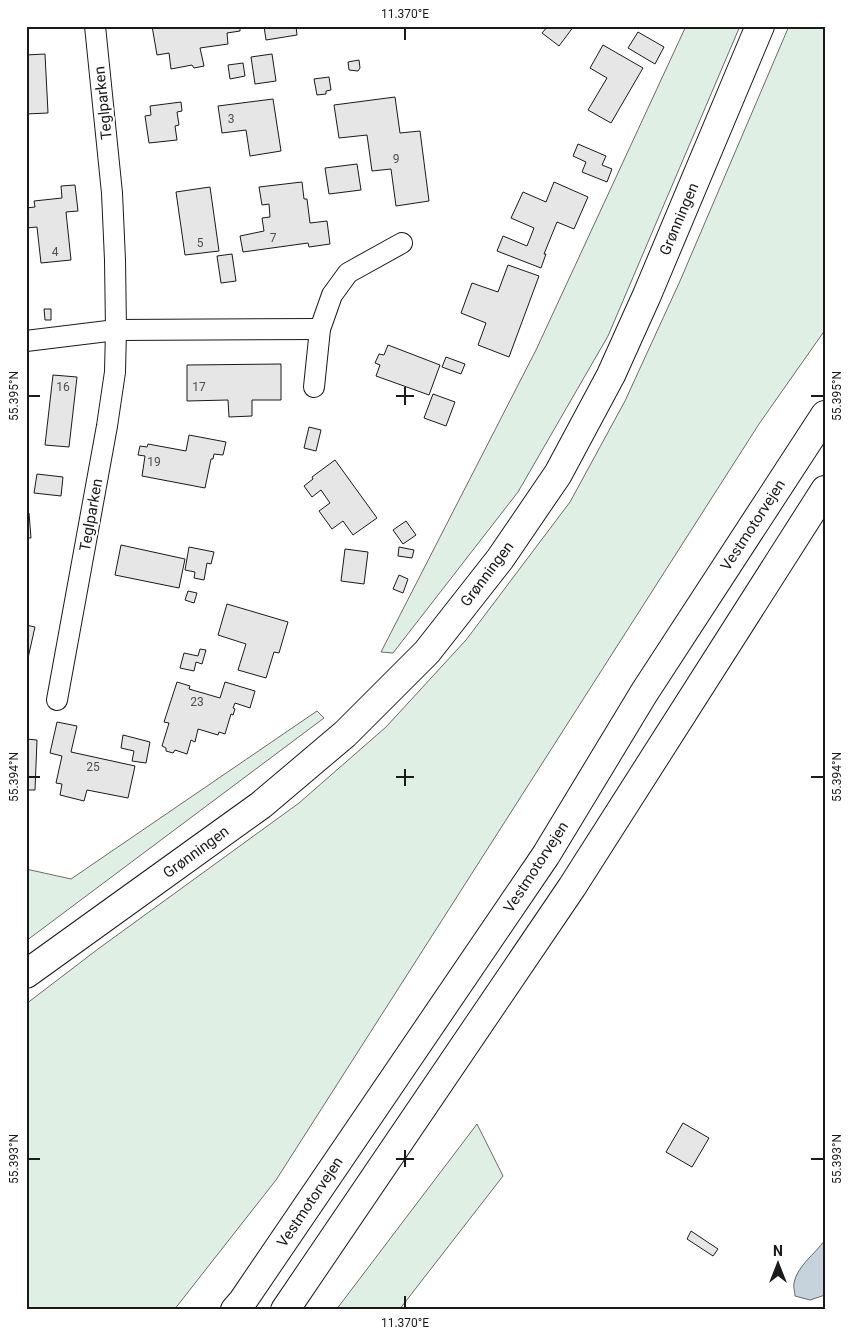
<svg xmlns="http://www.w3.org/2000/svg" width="851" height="1336" viewBox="0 0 851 1336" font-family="Roboto,sans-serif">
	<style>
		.green { fill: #e0efe3; stroke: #6a6a6a }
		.water { fill: #c6d2dc; stroke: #6a6a6a }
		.building { fill: #e6e6e6; stroke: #1a1a1a }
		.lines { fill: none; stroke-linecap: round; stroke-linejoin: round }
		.street-casing { stroke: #1a1a1a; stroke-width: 22 }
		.secondary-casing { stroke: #1a1a1a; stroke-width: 30 }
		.highway-casing { stroke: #1a1a1a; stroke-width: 30 }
		.street { stroke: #fff; stroke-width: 20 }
		.secondary { stroke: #fff; stroke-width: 28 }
		.highway { stroke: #fff; stroke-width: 28 }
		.ticks { fill: none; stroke: #1a1a1a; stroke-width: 2 }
		.labels { text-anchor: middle; stroke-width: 4; stroke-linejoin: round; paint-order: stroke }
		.number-label { font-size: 12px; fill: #4d4d4d }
		.street-label { font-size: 15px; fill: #1a1a1a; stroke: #fff }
		.neatline { fill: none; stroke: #1a1a1a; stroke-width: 2 }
		.ticks-label { font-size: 12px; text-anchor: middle; fill: #1a1a1a }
	</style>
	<rect width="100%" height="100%" fill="#fff"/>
	<g class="green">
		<path d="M686,26H740L608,336L518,492L393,653L381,652L536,350Z"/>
		<path d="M789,26H825V330L759,424L276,1180L174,1310H26V1004L98,949L299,803L386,727L466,640L570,502L625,401L680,281Z"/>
		<path d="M317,711L324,718L26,941V869L71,879Z"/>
		<path d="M477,1124L503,1176L399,1310H336Z"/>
	</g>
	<path class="water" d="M825,1240V1295L810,1300L795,1296C795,1292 793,1287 794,1283C797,1266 815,1254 825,1240Z"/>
	<g class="building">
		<path d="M152,26H240V31L227,33L228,44L200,48L204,66L194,68L192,65L171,69L169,53L157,55Z"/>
		<path d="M264,26H296L297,35L266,40Z"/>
		<path d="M548,26H574L559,46L542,33Z"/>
		<path d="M638,32L664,47L655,64L628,48Z"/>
		<path d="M603,45L643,68L611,123L588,110L607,78L590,68Z"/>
		<path d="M45,54L48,113L26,114V55Z"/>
		<path d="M272,54L276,81L255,84L251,57Z"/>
		<path d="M359,60L360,68L358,71L349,70L348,62Z"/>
		<path d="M243,63L245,76L230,79L228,65Z"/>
		<path d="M329,77L331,90L326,91V94L317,95L314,79Z"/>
		<path d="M395,97L400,133L420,131L429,201L396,206L391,169L372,171L367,135L339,138L334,105Z"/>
		<path d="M273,99L281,151L250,156L246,130L222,133L218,106Z"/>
		<path d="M181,102L182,111L177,112L179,125L175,126L177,140L149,143L145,116L151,115L150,106Z"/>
		<path d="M578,144L606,156L602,165L612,169L607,182L582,172L586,162L573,156Z"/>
		<path d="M357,164L361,190L329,194L325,168Z"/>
		<path d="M302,182L304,199H307L310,223L327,221L330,244L309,247L308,243L243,252L240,236L264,231L262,218L270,217L269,204L262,205L259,187Z"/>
		<path d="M554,182L588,197L574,229L557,222L544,254H546L541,268L497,251L503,236L527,246L534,228L511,218L523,192L546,202Z"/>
		<path d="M75,185L78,211L66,212L71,260L41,263L37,227L26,228V208L35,207L34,201L62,198L61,186Z"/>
		<path d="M210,187L219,251L185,255L176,192Z"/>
		<path d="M232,254L236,281L221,283L217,256Z"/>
		<path d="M508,265L539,276L509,357L478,345L486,323L461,313L472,283L498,292Z"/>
		<path d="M44,309H51V320H45Z"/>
		<path d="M388,345L440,365L429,395L376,376L380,365L375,363L379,354L384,355Z"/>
		<path d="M446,357L465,364L461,374L442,367Z"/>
		<path d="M281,364V400H252V416L229,417L228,400L187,401V365Z"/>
		<path d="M53,375L77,377L69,447L45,445Z"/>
		<path d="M433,394L455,402L446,426L424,418Z"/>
		<path d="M309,427L321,430L316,451L304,448Z"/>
		<path d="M189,435L226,442L223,455L214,454L213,459H211L205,488L142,476L145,456L138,455L140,446L147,447L148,444L186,451Z"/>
		<path d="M335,460L377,518L353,535L343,521L332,529L319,511L330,503L321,490L312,497L304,486L313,479L312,477Z"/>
		<path d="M37,474L63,477L61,496L34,493Z"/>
		<path d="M26,513H29L31,538H26Z"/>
		<path d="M406,521L416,535L403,544L393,530Z"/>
		<path d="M121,545L185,559L179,588L115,575Z"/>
		<path d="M189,547L214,552L211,564L207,563L204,580L194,578L195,572L185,570Z"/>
		<path d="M399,547L414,550L412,558L398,556Z"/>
		<path d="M345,549L368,552L364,584L341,581Z"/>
		<path d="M399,575L408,579L403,593L393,589Z"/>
		<path d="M188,591L197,593L194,603L185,600Z"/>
		<path d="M227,604L288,622L279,653L274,652L266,678L238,670L246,644L218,635Z"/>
		<path d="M26,625L35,627L28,658H26Z"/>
		<path d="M200,649L206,650L202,664L196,662L194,671L180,668L184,653L198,656Z"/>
		<path d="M177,682L190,686L189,689L220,698L225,682L255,691L250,708L235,703L233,708L235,709L233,715L231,714L225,734L219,732L218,735L198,729L195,742L191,740L187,754L175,750L173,753L166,751V748L162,746L169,723L164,722Z"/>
		<path d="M57,722L77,726L71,752L135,766L128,798L87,790L84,801L60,795L62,784L56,783L62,756L50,753Z"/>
		<path d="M123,735L150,742L146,763L132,761L134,751L121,748Z"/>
		<path d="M26,739L37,740L35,790H26Z"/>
		<path d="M683,1123L709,1138L692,1167L666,1152Z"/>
		<path d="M691,1231L718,1249L713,1256L687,1239Z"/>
	</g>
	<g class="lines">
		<g class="street-casing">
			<g id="street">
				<path d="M26,341L116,330L320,329"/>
				<path d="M314,387L320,329L332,295L348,273L402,243"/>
				<path d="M57,700L107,426L115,372L116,330L115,260L112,193L95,26"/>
			</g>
		</g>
		<g class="secondary-casing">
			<path id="secondary" d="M26,974L261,805L345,734L427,652L500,559L558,474L611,375L647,295L760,26"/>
		</g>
		<g class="highway-casing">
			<g id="highway">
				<path d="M235,1310L242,1302L546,855L644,693L825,415"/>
				<path d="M285,1310L572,887L825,490"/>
			</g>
		</g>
		<use href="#street" class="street"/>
		<use href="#secondary" class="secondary"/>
		<use href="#highway" class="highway"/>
	</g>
	<path class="ticks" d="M405,28V40M405,387V405M28,396H40M396,396H414M811,396H824M405,769V786M28,777H40M396,777H414M811,777H824M405,1150V1167M28,1159H40M396,1159H414M811,1159H824M405,1296V1308"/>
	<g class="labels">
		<g class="number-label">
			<text x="231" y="123">3</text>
			<text x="396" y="163">9</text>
			<text x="273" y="242">7</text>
			<text x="200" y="247">5</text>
			<text x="55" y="256">4</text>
			<text x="63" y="391">16</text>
			<text x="199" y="391">17</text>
			<text x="154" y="466">19</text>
			<text x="197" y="706">23</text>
			<text x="93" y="771">25</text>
		</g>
		<g class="street-label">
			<text transform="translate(103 103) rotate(-96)" y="5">Teglparken</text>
			<text transform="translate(679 219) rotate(-67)" y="5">Grønningen</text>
			<text transform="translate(91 515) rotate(-80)" y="5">Teglparken</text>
			<text transform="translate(753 525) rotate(-57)" y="5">Vestmotorvejen</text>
			<text transform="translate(487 574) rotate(-53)" y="5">Grønningen</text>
			<text transform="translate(196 852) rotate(-36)" y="5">Grønningen</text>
			<text transform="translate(536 867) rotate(-57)" y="5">Vestmotorvejen</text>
			<text transform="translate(310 1202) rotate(-56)" y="5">Vestmotorvejen</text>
		</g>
	</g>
	<rect width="851" height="1336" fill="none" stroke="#ffffff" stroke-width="55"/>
	<g transform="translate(778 1264)" stroke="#ffffff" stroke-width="4" paint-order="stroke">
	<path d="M0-4L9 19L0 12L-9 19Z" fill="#1a1a1a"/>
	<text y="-8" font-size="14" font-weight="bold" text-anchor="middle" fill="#1a1a1a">N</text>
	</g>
	<rect x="28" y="28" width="796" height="1280" class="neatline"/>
	<g class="ticks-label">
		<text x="405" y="18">11.370°E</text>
		<text transform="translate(14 396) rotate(-90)" y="4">55.395°N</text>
		<text transform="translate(837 396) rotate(-90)" y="4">55.395°N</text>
		<text transform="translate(14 777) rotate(-90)" y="4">55.394°N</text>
		<text transform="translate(837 777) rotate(-90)" y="4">55.394°N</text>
		<text transform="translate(14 1159) rotate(-90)" y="4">55.393°N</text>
		<text transform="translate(837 1159) rotate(-90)" y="4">55.393°N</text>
		<text x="405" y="1327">11.370°E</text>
	</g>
</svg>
